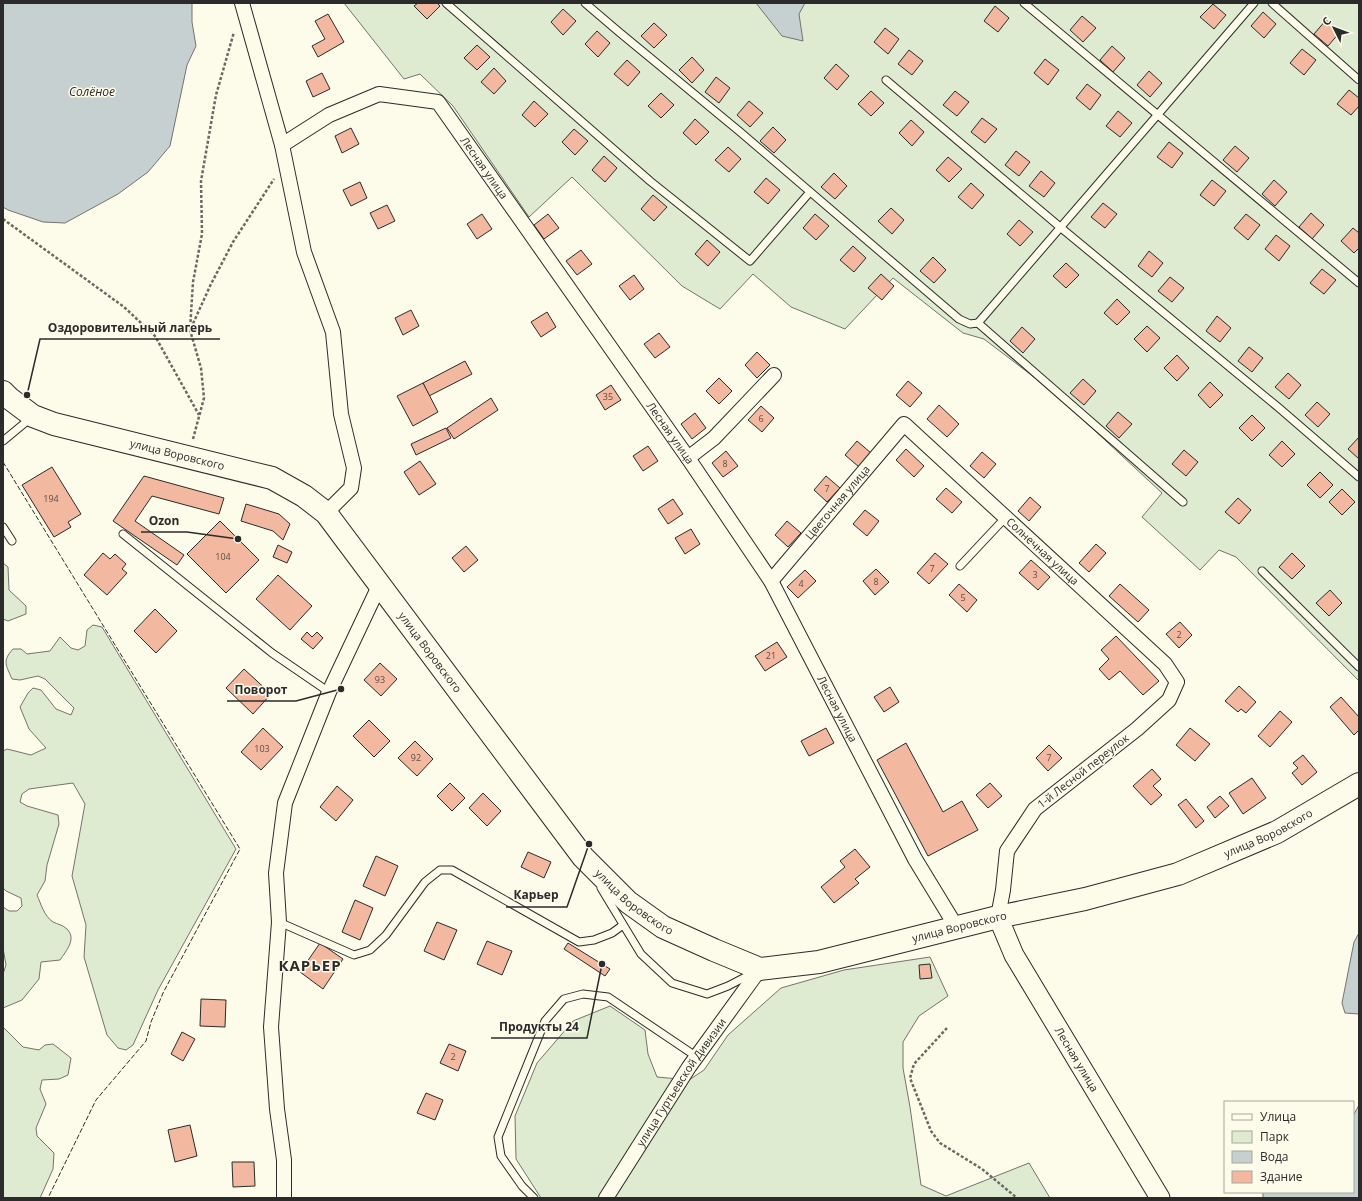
<svg xmlns="http://www.w3.org/2000/svg" width="1362" height="1201" viewBox="0 0 1362 1201" font-family="'Open Sans',sans-serif">
	<style>
		.green { fill: #deebd1; stroke: #74746e }
		.water { fill: #c7d0d0; stroke: #74746e }
		.building { fill: #f2b8a0; stroke: #2b2b2b }
		.lines { fill: none; stroke-linecap: round; stroke-linejoin: round }
		.lane-casing { stroke: #2b2b2b; stroke-width: 9 }
		.street-casing { stroke: #2b2b2b; stroke-width: 16 }
		.secondary-casing { stroke: #2b2b2b; stroke-width: 21 }
		.primary-casing { stroke: #2b2b2b; stroke-width: 24 }
		.path { stroke: #6a6964; stroke-width: 2.5; stroke-dasharray: 3 2; stroke-linecap: butt }
		.lane { stroke: #fdfbea; stroke-width: 7 }
		.street { stroke: #fdfbea; stroke-width: 14 }
		.secondary { stroke: #fdfbea; stroke-width: 19 }
		.primary { stroke: #fdfbea; stroke-width: 22 }
		.fence { stroke: #2b2b2b; stroke-width: 1; stroke-dasharray: 5 2; stroke-linecap: butt }
		.labels { text-anchor: middle; stroke-width: 3; stroke-linejoin: round; paint-order: stroke }
		.number-label { font-size: 9px; fill: #5d4e48 }
		.street-label { font-size: 11px; fill: #2b2b2b; stroke: #fdfbea }
		.water-label { font-size: 12px; font-style: italic; fill: #2b2b2b; stroke: #fdfbea }
		.district-label { font-size: 15px; font-weight: bold; letter-spacing: 1px; fill: #2b2b2b; stroke: #fdfbea }
		.leader { fill: none; stroke: #2b2b2b; stroke-width: 1.5 }
		.callout-dot { fill: #2b2b2b; stroke: #fdfbea; stroke-width: 1.5 }
		.callout-label { font-size: 12px; text-anchor: middle; font-weight: bold; fill: #2b2b2b; stroke: #fdfbea; stroke-width: 3; stroke-linejoin: round; paint-order: stroke }
	</style>
	<rect width="100%" height="100%" fill="#fdfbea"/>
	<g class="green">
		<path d="M344,3H1359V681L1236,557L1219,550L1200,570L1142,517L1162,493L1051,390L984,339L963,333L893,278L845,329L791,307L753,274L720,309L682,286L572,177L529,217L453,106L420,74L404,79Z"/>
		<path d="M3,563L8,567L9,590L26,606V614L8,621L3,619Z"/>
		<path d="M93,625L102,627L236,849L158,990L133,1045L126,1050L118,1048L107,1035L84,957L86,925L72,876L85,804L73,783L29,789L22,794L20,802L27,806L58,815L59,824L47,865L45,881L37,895C41,904 44,916 53,922C57,924 63,925 67,929C77,939 66,951 60,960L41,962L39,979L22,1000L3,1008V974L6,965L3,948V907L9,911H17L22,906L21,898L6,891L3,888V751L7,749L31,755L46,748L29,729L20,707L28,693L33,688L41,690L56,709L71,715L74,708L45,679L38,676L20,680L12,679C6,665 2,661 13,649H21L27,654L50,651L60,637L71,648L78,650L85,646L87,630Z"/>
		<path d="M930,957L948,996L919,1016L903,1042V1068L910,1107L921,1185L946,1196L1029,1163L1050,1198H541L516,1159L515,1116L537,1063L573,1021L610,1006L645,1030L648,1054L657,1077L689,1080L704,1070L728,1035L781,988L844,970Z"/>
		<path d="M3,1027L23,1047L39,1050L45,1045L53,1044L71,1058L68,1075L59,1079L42,1080L40,1089L46,1104L36,1128L37,1136L54,1153L53,1169L40,1198H3Z"/>
	</g>
	<g class="water">
		<path d="M3,3H192V22L196,46L187,65L170,146L148,172L118,194L65,223L43,222L8,210L3,207Z"/>
		<path d="M756,3H805L799,14L803,41L782,36Z"/>
		<path d="M1359,933V1014L1345,1013L1342,1003L1354,942Z"/>
		<path d="M1359,1105V1198H1263V1192H1353V1116Z"/>
	</g>
	<g class="building">
		<path d="M418,3H437L440,6L427,19L414,6Z"/>
		<path d="M1213,4L1226,15L1214,29L1200,17Z"/>
		<path d="M995,6L1009,18L998,32L984,21Z"/>
		<path d="M563,9L576,21L563,35L551,22Z"/>
		<path d="M1263,12L1276,24L1264,38L1251,26Z"/>
		<path d="M328,14L344,42L318,57L312,46L325,39L315,21Z"/>
		<path d="M1082,16L1096,28L1083,42L1070,30Z"/>
		<path d="M1326,20L1340,32L1328,46L1314,34Z"/>
		<path d="M654,23L667,35L654,48L641,36Z"/>
		<path d="M885,28L899,39L888,54L874,42Z"/>
		<path d="M597,31L610,43L598,57L585,44Z"/>
		<path d="M477,45L490,57L477,70L464,58Z"/>
		<path d="M1112,46L1125,58L1113,72L1100,60Z"/>
		<path d="M1302,49L1316,60L1304,75L1290,63Z"/>
		<path d="M909,50L923,61L912,75L898,64Z"/>
		<path d="M692,57L704,70L692,83L679,70Z"/>
		<path d="M1045,59L1059,70L1048,85L1034,73Z"/>
		<path d="M627,60L640,72L628,86L614,74Z"/>
		<path d="M836,64L849,76L837,90L824,78Z"/>
		<path d="M494,68L506,81L494,94L481,82Z"/>
		<path d="M1149,71L1162,83L1150,97L1137,85Z"/>
		<path d="M322,73L330,89L313,97L306,81Z"/>
		<path d="M716,77L730,88L719,103L705,92Z"/>
		<path d="M1087,84L1101,95L1090,110L1076,98Z"/>
		<path d="M1349,90L1359,98V106L1351,115L1337,104Z"/>
		<path d="M871,91L884,103L871,116L858,104Z"/>
		<path d="M955,91L969,102L957,116L943,105Z"/>
		<path d="M661,93L674,105L661,118L648,106Z"/>
		<path d="M534,101L548,114L535,127L522,115Z"/>
		<path d="M749,101L763,113L750,127L737,115Z"/>
		<path d="M1118,111L1132,123L1120,137L1106,126Z"/>
		<path d="M982,118L997,129L985,143L971,132Z"/>
		<path d="M695,119L709,132L696,145L683,133Z"/>
		<path d="M911,120L924,132L912,146L899,133Z"/>
		<path d="M773,127L786,140L774,153L760,141Z"/>
		<path d="M351,128L359,144L342,153L335,136Z"/>
		<path d="M574,129L588,141L575,155L562,142Z"/>
		<path d="M1169,142L1183,153L1172,168L1157,157Z"/>
		<path d="M1235,146L1249,158L1237,172L1223,160Z"/>
		<path d="M728,147L741,159L729,172L715,160Z"/>
		<path d="M1016,151L1030,162L1019,176L1005,165Z"/>
		<path d="M604,156L617,168L605,182L592,170Z"/>
		<path d="M948,157L962,169L949,182L936,170Z"/>
		<path d="M1041,171L1055,183L1044,197L1029,186Z"/>
		<path d="M834,173L847,186L835,199L821,187Z"/>
		<path d="M766,178L780,190L768,204L754,192Z"/>
		<path d="M1212,180L1226,191L1214,206L1200,195Z"/>
		<path d="M1274,180L1287,192L1275,206L1262,194Z"/>
		<path d="M360,182L367,198L351,206L343,190Z"/>
		<path d="M971,183L984,195L972,209L958,197Z"/>
		<path d="M653,195L667,207L654,221L641,209Z"/>
		<path d="M1103,203L1117,214L1105,228L1091,217Z"/>
		<path d="M387,205L395,221L378,229L370,213Z"/>
		<path d="M891,208L904,220L892,234L878,221Z"/>
		<path d="M1311,213L1324,225L1312,239L1299,227Z"/>
		<path d="M482,214L492,229L477,239L467,224Z"/>
		<path d="M548,214L559,228L544,239L534,225Z"/>
		<path d="M815,214L829,226L816,240L803,228Z"/>
		<path d="M1246,214L1260,225L1248,240L1234,228Z"/>
		<path d="M1019,220L1033,232L1020,246L1007,234Z"/>
		<path d="M1353,228L1359,233V248L1354,253L1341,241Z"/>
		<path d="M1276,235L1290,246L1279,261L1265,249Z"/>
		<path d="M707,240L720,252L708,266L695,254Z"/>
		<path d="M853,246L866,258L854,272L840,260Z"/>
		<path d="M581,250L592,264L577,275L566,261Z"/>
		<path d="M1149,251L1163,263L1152,277L1138,266Z"/>
		<path d="M933,257L946,270L934,283L920,271Z"/>
		<path d="M1066,263L1079,275L1066,288L1053,276Z"/>
		<path d="M1322,269L1336,280L1324,294L1310,283Z"/>
		<path d="M881,274L894,286L882,300L868,288Z"/>
		<path d="M634,275L644,289L630,300L619,286Z"/>
		<path d="M1170,277L1184,288L1172,302L1158,291Z"/>
		<path d="M1117,299L1130,312L1117,325L1104,313Z"/>
		<path d="M411,310L419,326L403,335L395,318Z"/>
		<path d="M547,312L556,327L541,337L531,322Z"/>
		<path d="M1217,316L1231,328L1220,342L1206,331Z"/>
		<path d="M1147,326L1160,338L1147,352L1134,339Z"/>
		<path d="M1022,327L1035,339L1023,353L1010,341Z"/>
		<path d="M659,333L670,347L655,358L644,344Z"/>
		<path d="M1249,347L1263,358L1252,372L1238,361Z"/>
		<path d="M757,352L770,365L757,378L745,365Z"/>
		<path d="M1177,355L1189,368L1177,381L1164,368Z"/>
		<path d="M465,361L472,374L429,396L423,383Z"/>
		<path d="M1288,373L1301,385L1289,399L1275,387Z"/>
		<path d="M719,378L732,391L719,404L706,391Z"/>
		<path d="M1083,379L1096,391L1084,405L1070,393Z"/>
		<path d="M908,381L922,393L910,407L896,395Z"/>
		<path d="M1210,382L1223,395L1210,408L1198,395Z"/>
		<path d="M423,383L438,412L413,426L397,396Z"/>
		<path d="M611,385L621,400L605,410L596,395Z"/>
		<path d="M491,398L498,410L454,439L447,428Z"/>
		<path d="M1317,402L1330,414L1318,427L1305,415Z"/>
		<path d="M939,405L959,424L947,437L927,419Z"/>
		<path d="M761,406L774,418L762,432L748,420Z"/>
		<path d="M1118,412L1132,424L1119,438L1106,426Z"/>
		<path d="M695,413L706,428L692,439L681,424Z"/>
		<path d="M1252,415L1265,428L1252,441L1239,428Z"/>
		<path d="M446,428L451,438L416,455L411,444Z"/>
		<path d="M1359,437V459L1348,449Z"/>
		<path d="M857,441L871,453L859,467L845,455Z"/>
		<path d="M1282,441L1295,454L1282,467L1269,455Z"/>
		<path d="M648,446L658,461L643,471L633,456Z"/>
		<path d="M906,449L924,466L914,477L896,460Z"/>
		<path d="M1184,450L1198,462L1186,476L1172,464Z"/>
		<path d="M726,451L738,466L723,477L712,463Z"/>
		<path d="M982,452L996,464L984,478L970,466Z"/>
		<path d="M420,461L436,484L419,495L404,472Z"/>
		<path d="M52,467L81,514L68,522L71,527L54,537L22,485Z"/>
		<path d="M1320,472L1333,485L1320,498L1307,485Z"/>
		<path d="M144,476L224,498L219,514L152,496L135,521L184,555L177,565L113,521Z"/>
		<path d="M826,476L840,488L827,502L814,490Z"/>
		<path d="M946,488L962,502L952,513L936,499Z"/>
		<path d="M1342,489L1355,502L1342,515L1329,502Z"/>
		<path d="M1030,497L1041,507L1029,521L1018,511Z"/>
		<path d="M1238,498L1251,510L1239,524L1225,512Z"/>
		<path d="M673,499L683,514L668,524L658,509Z"/>
		<path d="M246,504L279,514L290,524L283,540L273,531L241,521Z"/>
		<path d="M865,510L879,521L867,536L853,524Z"/>
		<path d="M220,521L259,560L226,593L187,554Z"/>
		<path d="M787,521L801,533L788,547L775,535Z"/>
		<path d="M691,529L700,544L685,554L675,538Z"/>
		<path d="M1096,544L1106,553L1089,572L1079,563Z"/>
		<path d="M278,545L292,552L287,563L273,557Z"/>
		<path d="M466,546L478,560L464,572L452,558Z"/>
		<path d="M103,553L110,559L115,554L126,564L122,569L127,573L107,595L84,575Z"/>
		<path d="M935,553L948,564L929,584L917,573Z"/>
		<path d="M1292,553L1305,566L1292,579L1279,567Z"/>
		<path d="M1031,560L1050,577L1038,590L1019,573Z"/>
		<path d="M876,569L889,582L875,595L863,581Z"/>
		<path d="M805,570L816,581L798,598L787,587Z"/>
		<path d="M278,575L312,606L290,630L256,599Z"/>
		<path d="M959,584L977,600L967,612L949,595Z"/>
		<path d="M1120,584L1149,610L1138,622L1109,596Z"/>
		<path d="M1330,590L1342,603L1329,616L1316,603Z"/>
		<path d="M155,609L177,631L156,653L134,631Z"/>
		<path d="M1180,622L1192,635L1179,648L1166,634Z"/>
		<path d="M307,632L312,637L317,632L323,638L313,649L301,639Z"/>
		<path d="M1116,636L1159,681L1143,695L1120,671L1109,680L1099,669L1109,659L1101,650Z"/>
		<path d="M777,642L787,657L765,671L755,656Z"/>
		<path d="M380,663L397,679L381,696L364,680Z"/>
		<path d="M244,669L271,694L253,714L226,688Z"/>
		<path d="M1239,686L1256,702L1246,713L1241,709L1238,712L1225,701Z"/>
		<path d="M890,687L899,702L884,712L874,697Z"/>
		<path d="M1341,697L1359,717V730L1354,735L1330,707Z"/>
		<path d="M1280,711L1292,722L1270,747L1258,736Z"/>
		<path d="M369,720L390,741L374,757L353,736Z"/>
		<path d="M263,728L283,747L261,770L241,752Z"/>
		<path d="M826,728L834,743L809,756L801,741Z"/>
		<path d="M1190,728L1210,744L1195,761L1176,745Z"/>
		<path d="M415,741L433,759L417,776L398,758Z"/>
		<path d="M906,743L943,812L962,801L978,830L928,856L877,760Z"/>
		<path d="M1049,745L1062,758L1048,771L1036,758Z"/>
		<path d="M1303,755L1317,772L1302,785L1292,773L1298,768L1293,763Z"/>
		<path d="M1152,769L1161,779L1153,786L1162,795L1151,805L1133,786Z"/>
		<path d="M1252,778L1266,798L1243,814L1229,793Z"/>
		<path d="M450,783L465,798L452,811L437,796Z"/>
		<path d="M990,783L1002,796L988,808L976,795Z"/>
		<path d="M337,786L353,800L336,821L320,807Z"/>
		<path d="M483,793L501,811L487,826L469,808Z"/>
		<path d="M1220,796L1229,806L1215,818L1207,807Z"/>
		<path d="M1186,799L1204,821L1196,828L1178,805Z"/>
		<path d="M855,849L870,867L855,879L859,883L834,903L821,887L845,867L840,861Z"/>
		<path d="M528,852L551,862L544,878L521,867Z"/>
		<path d="M376,856L398,866L385,896L363,886Z"/>
		<path d="M355,900L373,908L360,940L342,932Z"/>
		<path d="M437,922L457,930L444,960L424,951Z"/>
		<path d="M487,941L512,951L502,975L477,964Z"/>
		<path d="M320,943L343,959L323,989L300,972Z"/>
		<path d="M568,943L610,969L605,976L564,949Z"/>
		<path d="M930,964L932,978L920,979L919,965Z"/>
		<path d="M201,999L226,1000L225,1027L200,1026Z"/>
		<path d="M182,1032L195,1039L183,1061L171,1054Z"/>
		<path d="M449,1044L466,1051L458,1071L440,1063Z"/>
		<path d="M426,1093L443,1100L435,1120L417,1113Z"/>
		<path d="M190,1125L197,1156L175,1162L168,1130Z"/>
		<path d="M232,1162H254L255,1186L233,1187Z"/>
	</g>
	<g class="lines">
		<g class="lane-casing">
			<g id="lane">
				<path d="M446,3L650,181L750,261L810,192"/>
				<path d="M585,3L619,32L739,131L959,319L970,324L978,323L1254,3"/>
				<path d="M1024,3L1359,283"/>
				<path d="M1272,3L1359,80"/>
				<path d="M886,80L1060,227L1279,408L1359,477"/>
				<path d="M978,323L1183,502"/>
				<path d="M3,441L32,417"/>
				<path d="M3,527L12,541"/>
				<path d="M123,534L272,653L329,692"/>
				<path d="M960,566L1006,517"/>
				<path d="M1262,571L1359,667"/>
				<path d="M601,888L641,954L672,983L707,994L728,986L753,973"/>
				<path d="M279,922L354,955L370,950L386,935L425,882L440,870H452L579,942L594,940L612,933L623,925"/>
				<path d="M534,1198L522,1186L501,1156L498,1137L545,1021L564,999L583,994L608,997L697,1057"/>
			</g>
		</g>
		<g class="street-casing">
			<g id="street">
				<path d="M242,3L282,145L304,252L333,332L341,414L354,468L351,488L326,513"/>
				<path id="s1" d="M282,145L329,115L379,94L438,102L688,458L771,581L915,859L957,928"/>
				<path d="M688,458L714,438L774,375"/>
				<path id="s2" d="M771,581L904,424L1165,664L1177,682L1169,700L1137,729L1035,809L1007,851L1003,890L998,917"/>
				<path d="M284,1198V1160L277,1109L271,1027L279,922L276,873L285,803L329,692L380,584"/>
				<path id="s3" d="M606,1198L689,1067L760,969"/>
			</g>
		</g>
		<g class="secondary-casing">
			<g id="secondary">
				<path id="s4" d="M998,917L1014,955L1160,1198"/>
			</g>
		</g>
		<g class="primary-casing">
			<g id="primary">
				<path id="s5" d="M3,392L9,398L33,416L54,424L272,478L304,496L326,513L583,857L628,902L663,927L714,950L760,969L819,962L998,917L1085,899L1178,874L1277,832L1359,784"/>
			</g>
		</g>
		<g class="path">
			<path d="M3,219L124,307L155,336L199,415"/>
			<path d="M191,328L211,284L233,242L274,179"/>
			<path d="M193,439L204,398L201,368L190,330L193,282L202,234L201,181L216,95L234,32"/>
			<path d="M947,1028L914,1064L910,1078L931,1131L940,1143L982,1169L1017,1198"/>
		</g>
		<use href="#lane" class="lane"/>
		<use href="#street" class="street"/>
		<use href="#secondary" class="secondary"/>
		<use href="#primary" class="primary"/>
		<path class="fence" d="M3,462L240,849L163,993L151,1022L146,1041L96,1100L48,1198"/>
	</g>
	<g class="labels">
		<g class="number-label">
			<text x="608" y="400">35</text>
			<text x="761" y="422">6</text>
			<text x="725" y="467">8</text>
			<text x="827" y="492">7</text>
			<text x="51" y="502">194</text>
			<text x="223" y="560">104</text>
			<text x="932" y="572">7</text>
			<text x="1035" y="578">3</text>
			<text x="876" y="585">8</text>
			<text x="801" y="587">4</text>
			<text x="963" y="601">5</text>
			<text x="1179" y="638">2</text>
			<text x="771" y="659">21</text>
			<text x="380" y="683">93</text>
			<text x="262" y="752">103</text>
			<text x="416" y="761">92</text>
			<text x="1049" y="761">7</text>
			<text x="453" y="1060">2</text>
		</g>
		<g class="street-label">
			<text dy="4" stroke="none"><textPath href="#s1" startOffset="250">Лесная улица</textPath></text>
			<text dy="4" stroke="none"><textPath href="#s1" startOffset="574">Лесная улица</textPath></text>
			<text dy="4" stroke="none"><textPath href="#s5" startOffset="188">улица Воровского</textPath></text>
			<text dy="4" stroke="none"><textPath href="#s2" startOffset="103">Цветочная улица</textPath></text>
			<text dy="4" stroke="none"><textPath href="#s2" startOffset="394">Солнечная улица</textPath></text>
			<text dy="4" stroke="none"><textPath href="#s5" startOffset="524">улица Воровского</textPath></text>
			<text dy="4" stroke="none"><textPath href="#s1" startOffset="897">Лесная улица</textPath></text>
			<text transform="translate(1083 771) rotate(-38)" y="4">1-й Лесной переулок</text>
			<text dy="4" stroke="none"><textPath href="#s5" startOffset="1520">улица Воровского</textPath></text>
			<text dy="4" stroke="none"><textPath href="#s5" startOffset="848">улица Воровского</textPath></text>
			<text dy="4" stroke="none"><textPath href="#s5" startOffset="1196">улица Воровского</textPath></text>
			<text dy="4" stroke="none"><textPath href="#s4" startOffset="163">Лесная улица</textPath></text>
			<text dy="4" stroke="none"><textPath href="#s3" startOffset="138">улица Гуртьевской Дивизии</textPath></text>
		</g>
		<g class="water-label">
			<text x="92" y="96">Солёное</text>
		</g>
		<g class="district-label">
			<text x="310" y="971">КАРЬЕР</text>
		</g>
	</g>
	<path class="leader" d="M27 395L40 339H220M238 539L187 532H141M341 689L296 701H227M589 844L567 907H506M602 964L587 1038H491"/>
	<g class="callout-dot">
		<circle cx="27" cy="395" r="4"/>
		<circle cx="238" cy="539" r="4"/>
		<circle cx="341" cy="689" r="4"/>
		<circle cx="589" cy="844" r="4"/>
		<circle cx="602" cy="964" r="4"/>
	</g>
	<g class="callout-label">
		<text x="130" y="332">Оздоровительный лагерь</text>
		<text x="164" y="525">Ozon</text>
		<text x="261" y="694">Поворот</text>
		<text x="536" y="899">Карьер</text>
		<text x="539" y="1031">Продукты 24</text>
	</g>
	<rect width="1362" height="1201" fill="none" stroke="#2b2b2b" stroke-width="8"/>
	<rect x="1224" y="1101" width="130" height="92" fill="#fdfbea" stroke="#a9a89e"/>
	<rect x="1232" y="1114" width="20" height="6" fill="#fdfbea" stroke="#a9a89e"/>
	<text x="1260" y="1121" font-size="12" fill="#2b2b2b">Улица</text>
	<rect x="1232" y="1131" width="20" height="12" fill="#deebd1" stroke="#a9a89e"/>
	<text x="1260" y="1141" font-size="12" fill="#2b2b2b">Парк</text>
	<rect x="1232" y="1151" width="20" height="12" fill="#c7d0d0" stroke="#a9a89e"/>
	<text x="1260" y="1161" font-size="12" fill="#2b2b2b">Вода</text>
	<rect x="1232" y="1171" width="20" height="12" fill="#f2b8a0" stroke="#a9a89e"/>
	<text x="1260" y="1181" font-size="12" fill="#2b2b2b">Здание</text>
	<g transform="translate(1334 28) rotate(312)" stroke="#fdfbea" stroke-width="3" paint-order="stroke">
	<path d="M0-3L7 15L0 10L-7 15Z" fill="#2b2b2b"/>
	<text y="-6" font-size="11" font-weight="bold" text-anchor="middle" fill="#2b2b2b">С</text>
	</g>
</svg>
